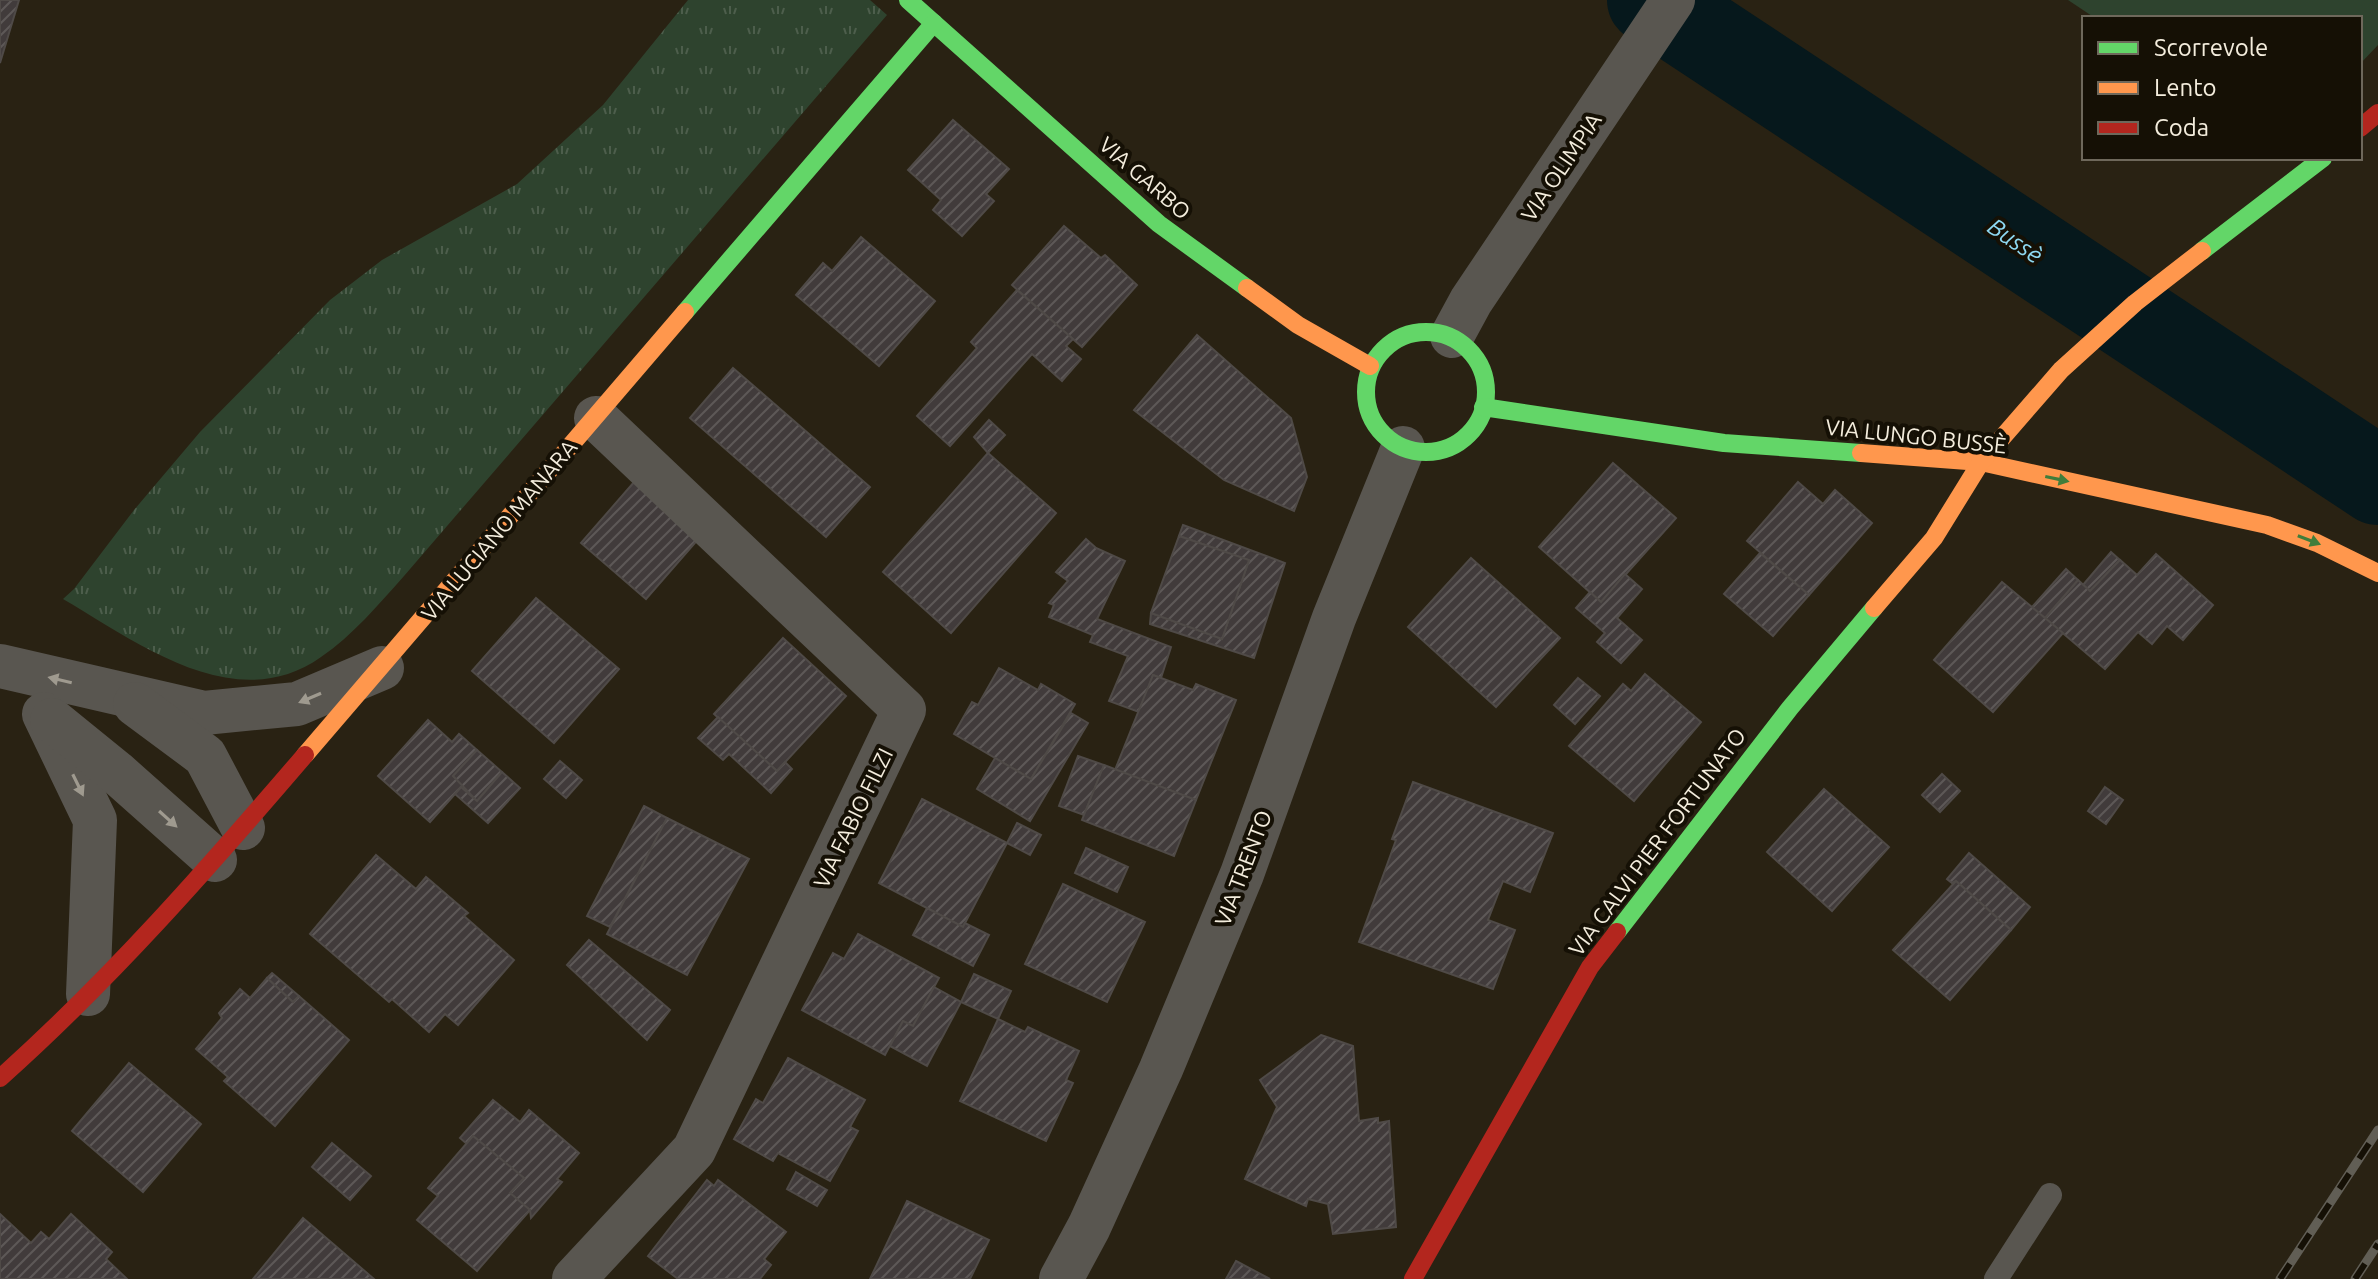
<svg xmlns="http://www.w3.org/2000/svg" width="2378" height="1279" viewBox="0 0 2378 1279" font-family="Ubuntu,sans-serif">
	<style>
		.grass { fill: url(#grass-tufts) }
		.pitch { fill: #2e432e }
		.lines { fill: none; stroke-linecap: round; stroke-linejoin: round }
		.river { stroke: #06181c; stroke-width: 88 }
		.building { fill: url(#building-hatch); stroke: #4f4a47; stroke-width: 2 }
		.lane { stroke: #595650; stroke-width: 24 }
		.street { stroke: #595650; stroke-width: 44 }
		.fast { stroke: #63d668; stroke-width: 18 }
		.slow { stroke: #ff974d; stroke-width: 18 }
		.jam { stroke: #b3261e; stroke-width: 18 }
		.rail-casing { stroke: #615e55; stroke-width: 9 }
		.rail { stroke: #151005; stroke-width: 6; stroke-dasharray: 18; stroke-linecap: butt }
		.oneway { fill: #407d3b }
		.oneway2 { fill: #9f9a8f }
		.labels { text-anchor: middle; stroke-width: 8; stroke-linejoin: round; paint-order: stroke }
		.street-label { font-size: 22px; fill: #f4eddd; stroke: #151005 }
		.water-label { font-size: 24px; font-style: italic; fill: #8ed8f1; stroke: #151005 }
	</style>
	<defs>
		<pattern id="grass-tufts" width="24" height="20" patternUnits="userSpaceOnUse" patternTransform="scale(2)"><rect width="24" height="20" fill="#2e432e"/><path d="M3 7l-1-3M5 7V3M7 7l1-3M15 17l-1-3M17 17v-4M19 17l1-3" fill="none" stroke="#4d5e4c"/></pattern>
		<pattern id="building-hatch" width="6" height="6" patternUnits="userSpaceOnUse" patternTransform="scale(2)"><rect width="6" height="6" fill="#413b3b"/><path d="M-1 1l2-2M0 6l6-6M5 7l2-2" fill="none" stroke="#5d5857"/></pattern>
	</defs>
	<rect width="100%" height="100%" fill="#292213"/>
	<path class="grass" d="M688,0H870L887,15L404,576C378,605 353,635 321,657C235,718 137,642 63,599L74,589L134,510L200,432L330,300L382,260L517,184L603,105Z"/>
	<path class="pitch" d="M2068,0H2378V45L2360,64V18H2095Z"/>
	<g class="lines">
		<path class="river" d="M1651,0L2378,481"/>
	</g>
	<g class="building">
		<path d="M0,0H19L0,63Z"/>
		<path d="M953,120L1009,169L986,194L994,201L962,236L933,210L941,200L908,170Z"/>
		<path d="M1064,226L1101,258L1105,255L1137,285L1082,347L1012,285Z"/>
		<path d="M861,237L935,301L879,366L796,295L823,263L832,271Z"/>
		<path d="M1017,290L1073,339L1066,346L1081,359L1062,381L1032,354L950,446L917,416L977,348L971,342Z"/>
		<path d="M1197,335L1291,418L1307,477L1294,511L1224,480L1134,410Z"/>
		<path d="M733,368L870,487L826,537L690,418Z"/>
		<path d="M989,420L1005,435L988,453L974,437Z"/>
		<path d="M988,453L1056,513L951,633L883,572Z"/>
		<path d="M1613,463L1676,518L1601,602L1539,547Z"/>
		<path d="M635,481L700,537L646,599L581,543Z"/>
		<path d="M1798,482L1823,504L1835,490L1872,523L1809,595L1747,541Z"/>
		<path d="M1183,525L1285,563L1254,658L1150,624L1151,613L1222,639L1249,560L1179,536Z"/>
		<path d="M1179,536L1249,560L1222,639L1151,613Z"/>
		<path d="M1086,539L1096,548L1125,561L1097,619L1171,647L1161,678L1153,675L1139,712L1109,701L1128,656L1090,642L1093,635L1049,617L1054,605L1049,603L1068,581L1056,572Z"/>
		<path d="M2111,552L2120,560L2090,591L2083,585Z"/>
		<path d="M1760,553L1809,595L1773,636L1724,594Z"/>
		<path d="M2156,554L2213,605L2183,640L2167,626L2152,644L2138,632L2105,669L2045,618L2078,580L2090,591L2120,560L2137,575Z"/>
		<path d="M1471,558L1560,638L1496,707L1408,627Z"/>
		<path d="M2066,569L2078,580L2045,618L2031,608Z"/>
		<path d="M1625,574L1642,589L1617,618L1642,640L1621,663L1597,642L1605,633L1576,608L1590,592L1601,602Z"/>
		<path d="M2002,582L2063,633L1993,712L1934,660Z"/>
		<path d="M536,598L619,669L554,743L472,671Z"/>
		<path d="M783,638L846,696L777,771L714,714Z"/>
		<path d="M999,668L1038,690L1041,684L1075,704L1031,779L954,734L972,702L978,705Z"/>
		<path d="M1645,674L1701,722L1634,801L1569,746L1623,684L1631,691Z"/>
		<path d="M1153,675L1193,690L1196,684L1236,700L1196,800L1115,770Z"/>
		<path d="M1578,678L1600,696L1575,724L1554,705Z"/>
		<path d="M1071,713L1088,723L1030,821L977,789L995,758L1031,779Z"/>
		<path d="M718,717L777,771L785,762L792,769L771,793L729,754L723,760L698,738Z"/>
		<path d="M428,720L452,742L459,734L477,750L453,776L463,785L430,822L378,776Z"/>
		<path d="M477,750L502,772L477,801L453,776Z"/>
		<path d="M1078,756L1104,765L1084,815L1059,806Z"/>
		<path d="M560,761L582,780L566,798L544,779Z"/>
		<path d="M1104,765L1196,800L1174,856L1082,820Z"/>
		<path d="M502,772L520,788L488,823L455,794L461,787L477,801Z"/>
		<path d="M1942,774L1960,791L1940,812L1922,795Z"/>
		<path d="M1413,782L1553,833L1530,892L1503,881L1488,920L1515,930L1493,989L1359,942L1396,840L1392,839Z"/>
		<path d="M2105,787L2123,800L2106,824L2088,811Z"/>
		<path d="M1824,789L1889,847L1832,911L1767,852Z"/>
		<path d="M922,799L1007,843L963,927L879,883Z"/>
		<path d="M644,806L667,818L610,927L587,916Z"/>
		<path d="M667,818L749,859L687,975L607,934Z"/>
		<path d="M1017,823L1041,835L1030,855L1007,843Z"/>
		<path d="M1086,848L1128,867L1117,892L1075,873Z"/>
		<path d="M1969,853L2030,907L2011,930L1956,881L1952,883L1947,879Z"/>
		<path d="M376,855L416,889L426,877L468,913L464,916L514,960L458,1025L445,1014L429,1032L392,999L389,1002L310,934Z"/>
		<path d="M1956,881L2011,930L1950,1000L1893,950Z"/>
		<path d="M1063,884L1145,922L1107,1002L1025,964Z"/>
		<path d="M927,908L963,927L965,923L989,935L973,966L913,935Z"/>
		<path d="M858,934L939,978L913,1026L903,1021L885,1055L802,1010L833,953L844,959Z"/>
		<path d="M589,940L670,1010L647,1040L567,965Z"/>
		<path d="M272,973L299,996L293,1002L267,978Z"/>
		<path d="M974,974L1011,991L998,1019L961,1002Z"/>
		<path d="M267,978L293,1002L299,996L349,1040L275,1126L224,1081L228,1077L196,1049L222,1018L219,1013L240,989L250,998Z"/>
		<path d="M934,987L961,1002L927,1066L890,1046L903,1021L913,1026Z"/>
		<path d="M998,1019L1025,1032L1028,1027L1079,1051L1066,1080L1073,1083L1046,1141L960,1101Z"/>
		<path d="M1321,1035L1353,1046L1359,1121L1378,1118V1123L1389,1121L1396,1227L1333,1234L1328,1204L1308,1199L1306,1206L1245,1179L1277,1107L1260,1080Z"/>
		<path d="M788,1058L865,1100L850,1127L858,1131L830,1181L778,1153L773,1161L734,1139L756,1099L763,1103Z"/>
		<path d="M129,1063L201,1124L143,1192L72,1131Z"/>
		<path d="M493,1100L520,1122L529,1110L579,1153L557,1179L562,1182L531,1218L530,1210L510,1193L524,1178L473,1136L467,1144L460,1138Z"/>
		<path d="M473,1136L524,1178L510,1193L530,1210L477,1271L417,1220L438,1196L428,1188Z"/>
		<path d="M332,1143L371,1176L350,1200L312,1167Z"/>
		<path d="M796,1172L827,1190L817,1206L787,1189Z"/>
		<path d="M707,1180L714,1186L718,1180L786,1232L764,1259L771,1265L760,1279H678L648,1256Z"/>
		<path d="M907,1201L989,1240L970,1279H870Z"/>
		<path d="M0,1214L31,1243L41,1232L49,1239L71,1214L112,1252L106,1259L127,1279H0Z"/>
		<path d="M303,1218L374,1279H253Z"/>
		<path d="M1236,1261L1270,1279H1226Z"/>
	</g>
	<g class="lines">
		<path class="lane" d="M1996,1279L2050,1195"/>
		<g class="street">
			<path d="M1452,336L1471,301L1673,0"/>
			<path d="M0,666L204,713L297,704L382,668"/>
			<path d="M135,704L205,756L243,828"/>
			<path d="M44,714L95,820L88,994"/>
			<path d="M52,720L116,772L215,860"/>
			<path d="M574,1279L694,1150L904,710L596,418"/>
			<path d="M1061,1279L1089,1227L1161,1069L1242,874L1334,618L1403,448"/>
		</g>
		<g class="fast">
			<path d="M908,0L1159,224L1247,288"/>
			<path d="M2202,251L2323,158"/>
			<path d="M685,312L934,23"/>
			<circle cx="1426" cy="392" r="60"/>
			<path d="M1483,407L1724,443L1861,453"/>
			<path d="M1617,932L1790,708L1874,608"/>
		</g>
		<g class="slow">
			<path d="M1247,288L1298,325L1370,366"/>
			<path d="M1861,453L1981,462L2267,525L2317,543L2378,573"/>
			<path d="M1874,608L1934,538L1981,462L2061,370L2135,303L2202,251"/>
			<path d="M305,755L685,312"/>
		</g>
		<g class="jam">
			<path d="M2360,128L2378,113"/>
			<path d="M0,1078C111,979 209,867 305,755"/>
			<path d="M1413,1279L1590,967L1617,932"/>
		</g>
		<g class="rail-casing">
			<g id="rail">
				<path d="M2280,1279L2378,1130"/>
				<path d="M2355,1279L2378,1244"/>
			</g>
		</g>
		<use href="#rail" class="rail"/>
	</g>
	<defs><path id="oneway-solid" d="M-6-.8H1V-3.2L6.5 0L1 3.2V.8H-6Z" transform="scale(2)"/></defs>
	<g class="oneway">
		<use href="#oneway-solid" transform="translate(2057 479) rotate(12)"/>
		<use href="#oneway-solid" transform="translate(2309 540) rotate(21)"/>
	</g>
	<g class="oneway2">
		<use href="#oneway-solid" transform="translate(60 680) rotate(-167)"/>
		<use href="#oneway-solid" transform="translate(310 698) rotate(157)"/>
		<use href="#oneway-solid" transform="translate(78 785) rotate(64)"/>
		<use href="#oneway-solid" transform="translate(168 819) rotate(42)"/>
	</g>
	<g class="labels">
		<g class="street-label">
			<text transform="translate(1561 167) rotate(-56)" y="8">VIA OLIMPIA</text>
			<text transform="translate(1145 178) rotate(41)" y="8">VIA GARBO</text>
			<text transform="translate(1916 436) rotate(6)" y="8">VIA LUNGO BUSSÈ</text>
			<text transform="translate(499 530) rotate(-50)" y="8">VIA LUCIANO MANARA</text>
			<text transform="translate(853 818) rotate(-64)" y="8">VIA FABIO FILZI</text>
			<text transform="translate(1657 842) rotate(-53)" y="8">VIA CALVI PIER FORTUNATO</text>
			<text transform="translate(1243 868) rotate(-69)" y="8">VIA TRENTO</text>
		</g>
		<g class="water-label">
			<text transform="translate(2015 241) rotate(34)" y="8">Bussè</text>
		</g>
	</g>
	<rect x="2082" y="16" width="280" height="144" fill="#151005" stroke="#6e685b" stroke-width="2"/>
	<rect x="2098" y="42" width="40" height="12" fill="#63d668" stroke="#6e685b" stroke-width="2"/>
	<text x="2154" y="56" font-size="24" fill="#f4eddd">Scorrevole</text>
	<rect x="2098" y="82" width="40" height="12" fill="#ff974d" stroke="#6e685b" stroke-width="2"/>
	<text x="2154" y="96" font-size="24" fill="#f4eddd">Lento</text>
	<rect x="2098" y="122" width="40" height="12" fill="#b3261e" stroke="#6e685b" stroke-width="2"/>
	<text x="2154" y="136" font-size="24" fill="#f4eddd">Coda</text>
</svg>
